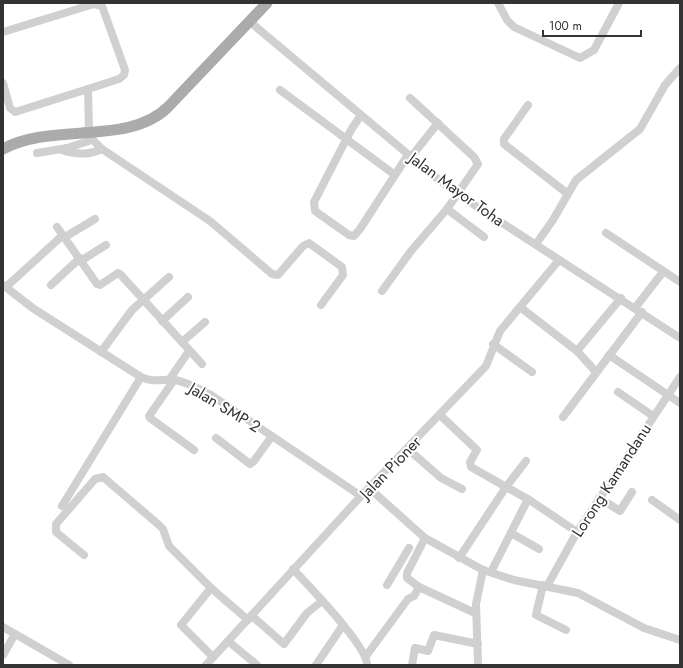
<svg xmlns="http://www.w3.org/2000/svg" width="683" height="668" viewBox="0 0 683 668" font-family="Jost,sans-serif">
	<style>
		.lines { fill: none; stroke-linecap: round; stroke-linejoin: round }
		.minor { stroke: #d0d0d0; stroke-width: 8 }
		.major { stroke: #ababab; stroke-width: 11 }
		.labels { text-anchor: middle; stroke-width: 4; stroke-linejoin: round; paint-order: stroke }
		.street-label { font-size: 16px; fill: #333; stroke: #fff }
	</style>
	<rect width="100%" height="100%" fill="#fff"/>
	<g class="lines">
		<g class="minor">
			<path d="M498,3L507,20L514,27L580,58L594,50L619,3"/>
			<path d="M249,21L434,176L462,197L680,338"/>
			<path d="M3,32L94,4L102,6L125,70L124,75L119,79L88,89L89,131"/>
			<path d="M3,83L10,108L15,112L88,89"/>
			<path d="M280,90L395,175"/>
			<path d="M528,105L504,139V144L568,194"/>
			<path d="M361,115L351,130L314,202L315,211L349,235L354,236L360,229L408,155"/>
			<path d="M84,131L102,149L210,221L272,274L278,275L303,246L309,243L342,267L343,275L321,305"/>
			<path d="M62,150C76,155 89,155 102,149"/>
			<path d="M37,153L67,148L92,140"/>
			<path d="M411,157L438,123"/>
			<path d="M447,209L484,237"/>
			<path d="M57,227L97,284L100,285L118,273L120,274L202,364"/>
			<path d="M606,233L680,282"/>
			<path d="M65,237L95,219"/>
			<path d="M536,244L553,220L576,180L640,129L665,85L680,68"/>
			<path d="M82,260L106,245"/>
			<path d="M3,285L34,309L141,377C153,383 163,379 175,380C188,382 200,390 211,395L361,496"/>
			<path d="M51,285L80,258"/>
			<path d="M6,287L63,235"/>
			<path d="M382,291L411,251L447,209L478,164L474,157L410,98"/>
			<path d="M520,307L577,351L596,372"/>
			<path d="M635,308L663,272"/>
			<path d="M162,321L188,297"/>
			<path d="M182,342L205,322"/>
			<path d="M493,344L532,372"/>
			<path d="M577,351L621,298"/>
			<path d="M101,352L132,310L169,277"/>
			<path d="M609,355L680,403"/>
			<path d="M169,380L189,351"/>
			<path d="M174,380L149,416L150,418L194,450"/>
			<path d="M618,392L653,416"/>
			<path d="M440,415L477,450L470,462L471,467L531,501L577,532"/>
			<path d="M563,417L642,312"/>
			<path d="M216,438L250,464L254,461L272,436"/>
			<path d="M408,449L441,478L462,489"/>
			<path d="M369,488L425,538L483,570L514,580L578,593L644,628L680,640"/>
			<path d="M599,498L620,511L632,492"/>
			<path d="M652,500L680,520"/>
			<path d="M62,506L141,377"/>
			<path d="M511,533L539,549"/>
			<path d="M425,538L407,573V578L419,587L475,613"/>
			<path d="M84,555L56,532V524L95,479L103,477L159,525L163,529L169,546L211,588L181,625L213,657"/>
			<path d="M459,558L506,487L526,461"/>
			<path d="M293,569C308,585 368,647 367,665"/>
			<path d="M491,572L528,499"/>
			<path d="M387,585L409,548"/>
			<path d="M543,585L536,615L566,630"/>
			<path d="M547,586L576,534L680,377"/>
			<path d="M211,588L248,620"/>
			<path d="M252,616L284,644L307,613L322,601"/>
			<path d="M3,627L69,665"/>
			<path d="M228,641L257,665"/>
			<path d="M3,655L15,634"/>
			<path d="M366,656L408,599L414,596L419,587"/>
			<path d="M206,665L361,496L486,366L500,331L559,260"/>
			<path d="M316,665L343,625"/>
			<path d="M412,665L415,648L428,651L434,635L478,644"/>
			<path d="M478,665L476,604L483,570"/>
		</g>
		<path class="major" d="M3,149C52,122 129,146 168,107L267,3"/>
	</g>
	<g class="labels">
		<g class="street-label">
			<text transform="translate(457 189) rotate(36)" y="6">Jalan Mayor Toha</text>
			<text transform="translate(225 407) rotate(31)" y="6">Jalan SMP 2</text>
			<text transform="translate(390 467) rotate(-46)" y="6">Jalan Pioner</text>
			<text transform="translate(611 480) rotate(-57)" y="6">Lorong Kamandanu</text>
		</g>
	</g>
	<rect width="683" height="668" fill="none" stroke="#333333" stroke-width="8"/>
	<path d="M543 30v6h98v-6" fill="none" stroke="#333333" stroke-width="2"/>
	<text x="549" y="30" font-size="12" fill="#333333" stroke="#ffffff" stroke-width="3" paint-order="stroke">100 m</text>
</svg>
